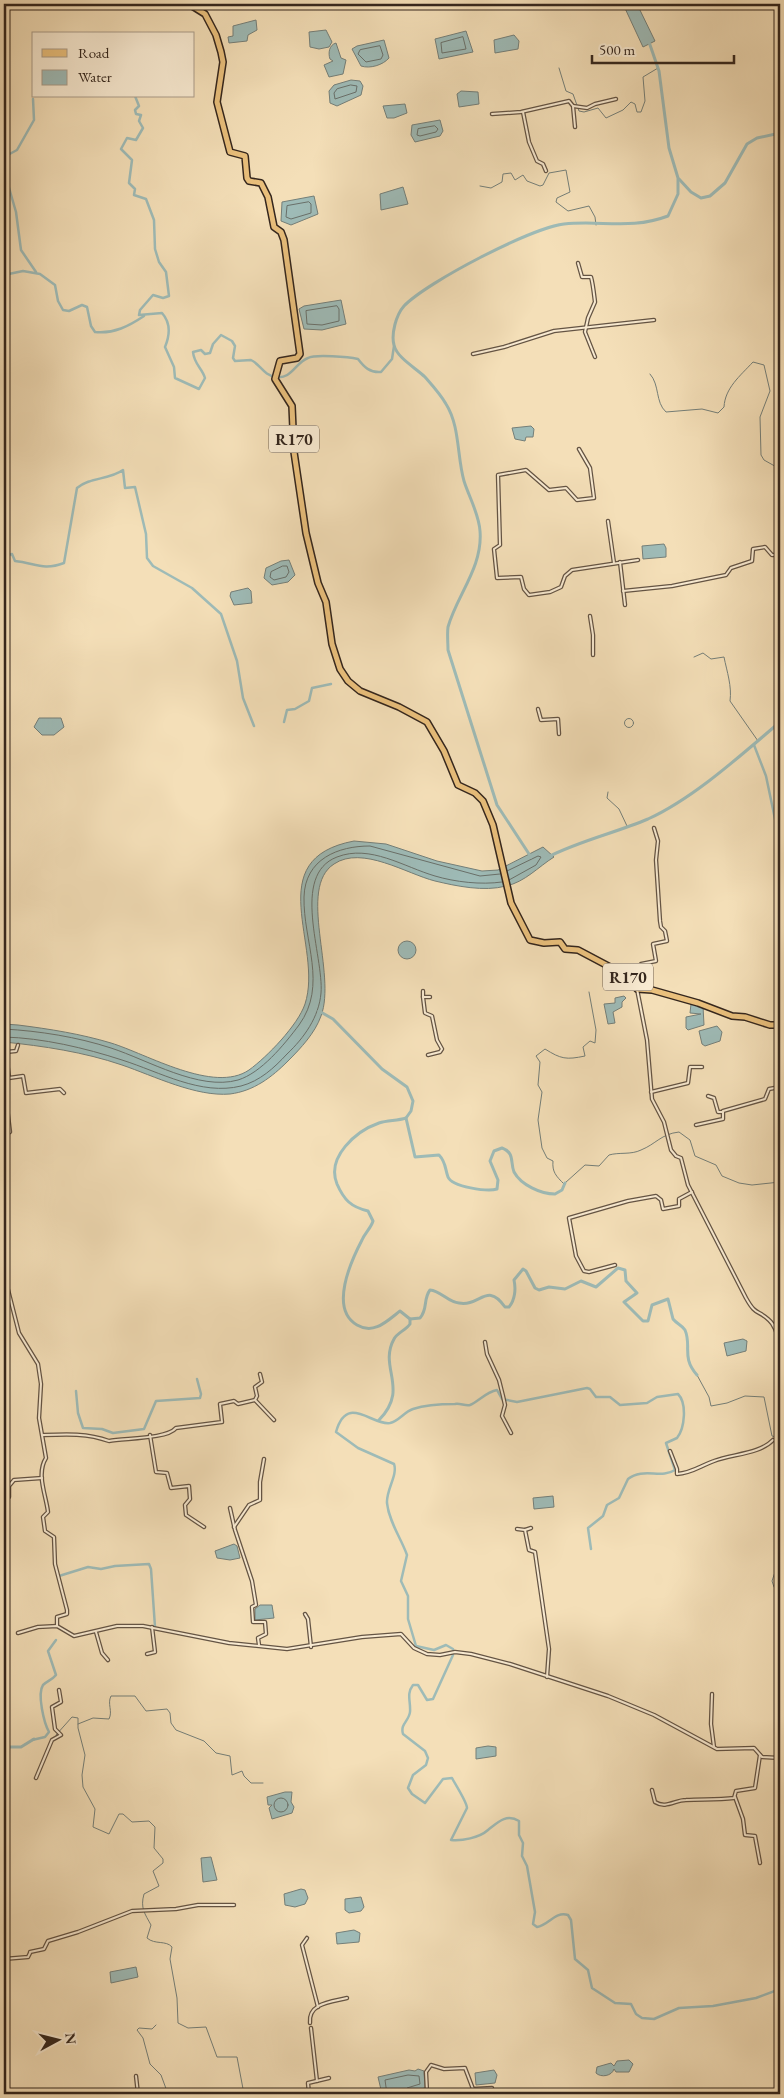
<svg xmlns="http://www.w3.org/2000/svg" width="784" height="2098" viewBox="0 0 784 2098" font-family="'EB Garamond',serif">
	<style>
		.water { fill: #9ebbb7; stroke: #747f79 }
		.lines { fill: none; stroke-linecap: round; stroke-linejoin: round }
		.shore { stroke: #69706a; stroke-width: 1 }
		.stream { stroke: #747f79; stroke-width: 1 }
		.canal { stroke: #9ebbb7; stroke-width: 2.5 }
		.river { stroke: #9ebbb7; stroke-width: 3 }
		.street-casing { stroke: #645444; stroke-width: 4.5 }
		.primary-casing { stroke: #34261d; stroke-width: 8 }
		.street { stroke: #f8ead1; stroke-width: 2 }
		.primary { stroke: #eac07c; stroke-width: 5 }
		.labels { text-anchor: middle; stroke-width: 4; stroke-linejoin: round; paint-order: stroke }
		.shield { fill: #f8ead1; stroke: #6f6153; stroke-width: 1 }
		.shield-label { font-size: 16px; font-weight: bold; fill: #34261d }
	</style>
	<rect width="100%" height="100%" fill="#f4dfb8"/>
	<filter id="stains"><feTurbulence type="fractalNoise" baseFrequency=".004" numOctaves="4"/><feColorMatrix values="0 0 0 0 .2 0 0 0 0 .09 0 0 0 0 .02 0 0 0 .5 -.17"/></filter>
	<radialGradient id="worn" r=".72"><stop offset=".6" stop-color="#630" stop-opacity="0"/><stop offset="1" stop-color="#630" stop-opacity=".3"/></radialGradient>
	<g class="water">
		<path d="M623,4H637L655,41L643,47Z"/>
		<path d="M256,20L257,30L248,35L247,41L229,43L228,37L233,36V26Z"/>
		<path d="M326,30L332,42L329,47L319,49L310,47L309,32Z"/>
		<path d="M466,31L473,52L439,59L435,39Z"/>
		<path d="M514,35L519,41L518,49L495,53L494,40Z"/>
		<path d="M384,40L389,58C383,65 370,69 361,66L352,49L357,46Z"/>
		<path d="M336,43L341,58L346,60L343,74L329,77L324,65L333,61L330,59C328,53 329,45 336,43Z"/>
		<path d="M351,80L360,81L363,86L361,95L337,106L330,103L329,91L334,85Z"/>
		<path d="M461,91L478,92L479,104L459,107L457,94Z"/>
		<path d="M405,104L407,113L394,118H387L383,106Z"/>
		<path d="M440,120L443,131L440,136L415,142L411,135L412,125Z"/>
		<path d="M403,187L408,204L381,210L380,194Z"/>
		<path d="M314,196L318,214L291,225L281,221L282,202Z"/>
		<path d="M341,300L346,324L322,330L304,329L299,309L304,306Z"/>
		<path d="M531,426L534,429L533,437H526L525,441L515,439L512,428Z"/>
		<path d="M664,544L666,548V557L643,559L642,546Z"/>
		<path d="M289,560L295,575L288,582L272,585L264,578L266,568L281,561Z"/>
		<path d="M248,588L251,591L252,603L234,605L230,596L231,592Z"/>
		<path d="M39,718H61L64,727L54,735H42L34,727Z"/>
		<path d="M354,841L386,844L437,861L482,871L498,870L543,847L554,857C538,867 525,882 506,886C484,892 456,886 435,881C407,874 362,845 334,864C297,888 337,974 321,1016C315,1033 301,1048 288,1061C272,1077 254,1091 230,1094C196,1097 154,1076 122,1065C84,1052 43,1046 4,1042V1024L18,1025C50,1029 81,1034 111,1043C147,1054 214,1094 249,1070C267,1057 298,1025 305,1004C324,946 259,859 354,841Z"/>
		<circle cx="407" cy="950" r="9"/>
		<path d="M624,996L626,998L622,1002V1007L613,1012L615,1023L608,1024L604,1004L615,1003V998Z"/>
		<path d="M691,1004L703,1006L704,1025L688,1030L686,1028V1017L701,1014L690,1013Z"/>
		<path d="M717,1026L722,1032L720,1041L705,1046L702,1044L699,1031Z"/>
		<path d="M743,1339L747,1341L746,1351L727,1356L724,1343Z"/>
		<path d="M553,1496L554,1507L534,1509L533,1498Z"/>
		<path d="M234,1544L237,1546L240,1558L230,1560L217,1558L215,1551Z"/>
		<path d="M260,1605H272L274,1618L255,1620V1609Z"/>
		<path d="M488,1746L496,1747V1756L476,1759V1748Z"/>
		<path d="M285,1792H292L291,1802L294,1807L292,1813L272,1819L269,1808L272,1805H268L267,1797Z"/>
		<path d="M211,1857L217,1880L203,1882L201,1858Z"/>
		<path d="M301,1889L305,1890L308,1898L305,1904L295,1907L285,1905L284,1894Z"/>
		<path d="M361,1897L364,1907L361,1911L349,1913L345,1910V1899Z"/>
		<path d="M354,1930L360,1933L359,1942L337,1944L336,1933Z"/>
		<path d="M136,1967L138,1977L111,1983L110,1972Z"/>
		<path d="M629,2060L633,2064L629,2072H616L614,2069C612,2076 601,2078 596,2073L597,2067L611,2063L614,2066L617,2061Z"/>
		<path d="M418,2069L424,2071L425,2088L397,2094H382L378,2077L409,2070L415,2071Z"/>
		<path d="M494,2070L497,2075L495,2083L476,2085L475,2073Z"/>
	</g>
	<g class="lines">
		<g class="shore">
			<path d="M463,37L466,49L442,53L441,43Z"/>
			<path d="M380,46L383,55L381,59L366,62L358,54L360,50Z"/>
			<path d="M351,85L357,86L356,92L335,99L334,93L337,89Z"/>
			<path d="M435,126L438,129L436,132L420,136L417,135L418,129Z"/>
			<path d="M309,202L311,204V213L291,219L286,217L287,206Z"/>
			<path d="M337,306L339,309V321L322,325L307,324L306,311Z"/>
			<path d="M283,566H287L289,572L286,577L274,580L270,577L271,572Z"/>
			<path d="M507,871L538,856L541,857L536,865L509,880"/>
			<path d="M4,1029C40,1031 77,1037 111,1048C148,1060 199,1091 238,1080C261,1073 284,1045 299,1025C328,985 303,941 304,897C305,859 338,846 370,846L480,876L500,874"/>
			<path d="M4,1037C43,1038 85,1048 122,1060C160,1072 201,1096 241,1086C260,1081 274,1068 287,1054C304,1038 319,1017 321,993C324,956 290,875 337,857C370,844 404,867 435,876C455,882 481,885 502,882"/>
			<circle cx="281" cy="1805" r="7"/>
			<path d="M387,2094L385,2080L408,2075L419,2076L420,2084L407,2088L404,2094"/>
		</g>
		<g class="stream">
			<path d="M559,68L566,91L573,94L579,111L584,112L598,108L606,118L623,110L631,102L635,104L637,112H641L645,101L643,77L658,68"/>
			<path d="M480,186L491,188L502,182L503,174L511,173L515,180L523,175L527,181L540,186L543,185L549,173L566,170L570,192L557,198L556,202L568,211L589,206L595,217L596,225"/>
			<path d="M650,374C660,385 655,402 666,412L702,409L718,413L724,407C725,388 740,376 753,362L764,365L770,391L760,417L761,455L764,460L780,469"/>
			<path d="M694,657L703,653L711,659L724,657C727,672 732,686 730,701L758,741"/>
			<circle cx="629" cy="723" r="4.5"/>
			<path d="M608,792L607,798L619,809L627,826"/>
			<path d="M565,1183L585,1165L599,1166L609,1155C619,1152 631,1155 641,1150C656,1144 661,1134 679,1132L690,1140L695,1156L716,1165L722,1176L739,1183L752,1185L780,1182"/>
			<path d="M564,1184C556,1176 552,1172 553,1161L547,1158L542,1148L538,1120L542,1092L538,1085L540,1062L536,1056L545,1049C561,1059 566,1060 585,1056L583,1047L590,1041L595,1043L596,1030L589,992"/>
			<path d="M697,1375L709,1397L711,1406L727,1403L745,1396L764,1397L772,1436L780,1438"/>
			<path d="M774,1587L772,1581L776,1569L780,1568"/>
			<path d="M78,1724L93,1718L109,1719C113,1711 107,1704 111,1696H135L146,1711L167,1709L170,1713L171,1723L176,1730L204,1741L216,1753L230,1756L232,1775L242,1771L244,1776L251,1783H263"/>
			<path d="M56,1735L72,1717L78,1718V1728L85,1755L82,1775L83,1787L95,1809L93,1827L109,1834L119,1814H123L132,1822L149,1821L155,1827L154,1848L163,1859V1863L153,1871L159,1886L144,1894C140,1908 145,1914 151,1925L147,1938C155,1945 166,1940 172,1947L170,1959L177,1998L178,2023L188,2028L206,2027L217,2057H237L244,2094"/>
			<path d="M156,2025L152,2029L139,2028L137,2030L143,2038L150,2064L161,2075L168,2094"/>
		</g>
		<g class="canal">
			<path d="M135,96L139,106L135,110L136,114L141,115L139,121L143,128L136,140L127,138L121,149L132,160L129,183L135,189L134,195L146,199L154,220L155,249L159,262L166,272L169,296L163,298L153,295L140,310L139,315L162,313C171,323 170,335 165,347L174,367L175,378L199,389L205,378C202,368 194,364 193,352L201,350L205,354L210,353L213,344L221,335L232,341L235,346L233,358L235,361L251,360C261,365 263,375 276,377C291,380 296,362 308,358C315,354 349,357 358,359C364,367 370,373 381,372L392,359L394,346"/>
			<path d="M4,157L17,150L34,120L33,99"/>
			<path d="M4,158L5,174L16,212L21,250L36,272"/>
			<path d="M4,275L23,271L40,274L55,285L58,301L63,310L69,311L82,305L87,307L91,326L95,332C114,334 129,326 144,316"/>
			<path d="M4,556L12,554L15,561C35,563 43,571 64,563L77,488C90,477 109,480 123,470L125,488L135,487L146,534L147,558L153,566L192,588L221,614L237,661L243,698L254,726"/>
			<path d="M284,722L287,710L295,709L309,701L312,688L331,684"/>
			<path d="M754,745L766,776L779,838L780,869"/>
			<path d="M76,1391L78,1413L83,1428L102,1429L113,1433L144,1429L156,1401L200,1398L201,1394L197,1379"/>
			<path d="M591,1549L588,1528L603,1516L607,1505L619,1498L628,1479C643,1467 661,1479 675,1470L666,1443L677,1438C685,1428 687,1403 678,1394L657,1397L647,1403L620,1405L610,1397H596L590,1389L587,1388L517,1402L502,1399L497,1390C486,1392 479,1401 470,1405C465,1406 460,1403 455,1404C442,1404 425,1405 413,1409C404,1412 399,1421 390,1423C372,1426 347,1393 336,1432L358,1448L394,1464C398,1475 386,1490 387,1503C389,1522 401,1538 407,1555L401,1581L408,1596V1619L416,1646L434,1650L446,1645L453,1649V1655L433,1699L427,1700L418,1685H413C406,1694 411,1702 410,1712C409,1721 400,1724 403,1734L425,1751L428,1758L426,1765L413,1775L408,1788L412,1794L425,1803L443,1779L452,1778C455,1784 467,1802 467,1808L451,1840C462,1841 479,1838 488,1830C497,1823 506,1813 519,1821V1835L523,1843L522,1856L527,1866L535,1912L533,1924L537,1927C549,1925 555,1911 568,1915L571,1920L575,1959L588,1970L592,1988L615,2003L631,2004L636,2014L642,2018L654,2019L679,2008L713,2006L756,1998L780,1989"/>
			<path d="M59,1576L88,1567L101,1569L115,1566L149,1564L151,1569L155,1627"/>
			<path d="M32,1740L45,1737L49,1732C44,1723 37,1694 43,1685C47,1681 52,1680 56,1675L48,1651L56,1640"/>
		</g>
		<g class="river">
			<path d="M679,179L691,192L701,198L710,196L725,183L747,144L757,138L780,133"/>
			<path d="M531,857L497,805L448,650C448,643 447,634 448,627C457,595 483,567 480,531C479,514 469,497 464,481C457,457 460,426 446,404C441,395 432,385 425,377C416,368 397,358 394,345C391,334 396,315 404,306C427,282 531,228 564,224C601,220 631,230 668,216L678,194V178L669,148L659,71L649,42"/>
			<path d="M548,857C579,841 615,833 648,819C694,798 741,755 780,722"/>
			<path d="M319,1011L333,1019L382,1069L407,1087L413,1101L411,1111L406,1118C397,1121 388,1120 379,1123C356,1131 326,1157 337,1184C344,1200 351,1207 368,1211L373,1221C371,1228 365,1233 362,1240C351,1261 329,1309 357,1325C374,1335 387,1321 400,1311L410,1319V1324C406,1330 397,1333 394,1339C378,1368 410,1388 379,1420"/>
			<path d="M406,1118L415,1157L439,1155C446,1162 445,1169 448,1177C452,1187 488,1192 497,1189L498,1180L490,1161L494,1151L502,1148C515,1153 510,1162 514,1172C521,1185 541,1194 555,1194L562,1190L565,1183"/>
			<path d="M410,1319L420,1318C428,1309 423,1299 430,1290C441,1291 448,1302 459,1303C480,1307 487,1281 505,1307H509C515,1300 516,1289 514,1280L523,1269L526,1271L535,1288L539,1290L549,1287L565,1289L581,1281L596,1287L618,1268L625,1270L626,1281L637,1293L624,1302L643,1321H648L652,1305L668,1299L673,1319C677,1324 682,1325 685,1330C692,1346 681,1357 697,1375"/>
			<path d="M4,1747H21L34,1739"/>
		</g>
		<g class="street-casing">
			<g id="street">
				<path d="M573,106L587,108L595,104L616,99"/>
				<path d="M523,112L529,142L537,161L543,164L546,171"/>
				<path d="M492,114L521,112L569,101L573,106L575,127"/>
				<path d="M578,263L582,277H591C593,284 594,294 595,302L588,318L585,332L595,357"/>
				<path d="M473,354L504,347L554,331L654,320"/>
				<path d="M579,449L590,468L594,498L577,500L566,488L549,490L526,470L498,475L500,545L494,549L497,578L521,577L524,589L529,595L550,592L561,587L565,576L572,570L638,560"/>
				<path d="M608,521L614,563"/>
				<path d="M620,562L625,605"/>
				<path d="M623,591L672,586L726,575L731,568L752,561L753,549L765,547L772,555H780"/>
				<path d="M590,616L593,635V655"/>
				<path d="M538,709L541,720L558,719L559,734"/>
				<path d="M633,979L644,974L641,964L656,961L653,944L667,941L665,931L661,927L660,921L656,860L658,841L654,828"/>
				<path d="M637,989L647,1040L652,1099L664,1122L671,1150L676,1156L681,1158L688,1185L746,1298C756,1316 757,1309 769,1320C776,1326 778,1337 780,1345"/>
				<path d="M423,991V997H430"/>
				<path d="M423,997L425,1013L432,1016L437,1040L442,1049L440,1052L428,1055"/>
				<path d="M4,1052H6L9,1078L23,1076L26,1093L60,1089L64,1093"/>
				<path d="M6,1052L16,1051L18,1045"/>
				<path d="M651,1092L688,1083L690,1067H702"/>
				<path d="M708,1096L714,1098L718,1112H723"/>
				<path d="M4,1099L7,1107L10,1132L4,1136"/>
				<path d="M696,1125L723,1119V1111L765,1099L769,1089L780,1087"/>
				<path d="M4,1182L6,1201L4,1212"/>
				<path d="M4,1239L6,1259L4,1261"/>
				<path d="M615,1265L589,1272L584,1271L576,1256L569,1218L628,1201L656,1196L661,1200L663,1209L679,1206V1199L692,1192"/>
				<path d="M4,1274L19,1333L38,1364L41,1384L39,1418L46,1458C36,1474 46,1495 48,1512L43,1517L45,1531L54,1537L55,1564L67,1610V1614L57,1617V1626"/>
				<path d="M485,1342L487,1354L499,1380L503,1396L505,1405L502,1416L511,1433"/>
				<path d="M255,1400L274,1420"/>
				<path d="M43,1435C66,1434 88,1433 109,1441C125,1438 167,1439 176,1428L222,1422L220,1404L234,1401L238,1404L255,1400L257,1396L255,1387L262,1382L260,1374"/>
				<path d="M150,1435L156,1472L167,1473L171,1488L189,1486L190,1499L185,1505L186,1515L204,1527"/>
				<path d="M670,1451L677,1469V1474C692,1473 700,1466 714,1461C732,1454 760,1454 773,1440"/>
				<path d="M4,1498L9,1497V1486L14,1480L42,1478"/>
				<path d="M230,1508L235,1530L252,1581L256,1605L252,1607L253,1622H265L266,1634L258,1638L259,1645"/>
				<path d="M234,1527L249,1505L260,1500V1482L264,1459"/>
				<path d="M517,1529L525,1530L529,1550L535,1552L549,1649L547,1677"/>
				<path d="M525,1530L531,1528"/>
				<path d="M305,1614L308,1619L311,1647"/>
				<path d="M96,1632L102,1653L108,1660"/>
				<path d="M18,1633L38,1627L57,1626L74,1636L117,1626H143L229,1643L287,1649L362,1637L401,1634L414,1648L427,1654L440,1655L455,1652L471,1654L510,1664L608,1696L654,1715L717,1749L754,1748L762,1757L780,1758"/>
				<path d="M147,1654L155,1652L152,1627"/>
				<path d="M712,1694L711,1724L714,1747"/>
				<path d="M36,1778L52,1740L61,1735L55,1729L52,1707L61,1702L59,1690"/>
				<path d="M652,1790L655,1802C666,1809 675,1800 686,1800C702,1799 717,1800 734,1798L736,1791L755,1788L760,1755"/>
				<path d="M735,1797L743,1819L745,1835L755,1836L760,1863"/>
				<path d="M307,1938L302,1945L318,2007"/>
				<path d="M30,1952L44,1949L48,1941L78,1932L132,1911L176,1909L198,1905H234"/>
				<path d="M4,1959L28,1957L30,1953"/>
				<path d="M310,2023C308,2003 331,2002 347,1998"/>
				<path d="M311,2028L317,2081"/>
				<path d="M136,2076L138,2094"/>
				<path d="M309,2094L308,2083L329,2078"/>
				<path d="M422,2094L427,2092L426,2072L431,2065L444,2069L465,2068L473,2089L492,2088"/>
			</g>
		</g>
		<g class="primary-casing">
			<path id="primary" d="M189,4L205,14L216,35L221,52L223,62L217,102L230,152L245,156L247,178L249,181L261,183L268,197L274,227L281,232L284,240L300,354L297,358L280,361L275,379L292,406L294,452L306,533L318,583L326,602L332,644L340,669L348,681L360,691L399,707L427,722L444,751L458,785L475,793L483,801L493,825L511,903L530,940L544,943L560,942L565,949L578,950L629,977L637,989L652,990L698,1003L732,1016L745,1017L770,1025H780"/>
		</g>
		<use href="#street" class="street"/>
		<use href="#primary" class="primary"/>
	</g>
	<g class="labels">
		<g class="shield">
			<rect x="269" y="425.5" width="50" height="27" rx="4"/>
			<rect x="603" y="963.5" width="50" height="27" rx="4"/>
		</g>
		<g class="shield-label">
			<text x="294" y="445">R170</text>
			<text x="628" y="983">R170</text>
		</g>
	</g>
	<rect width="784" height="2098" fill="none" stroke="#f4dfb8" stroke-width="20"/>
	<rect x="5" y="5" width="774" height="2088" fill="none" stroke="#34261d" stroke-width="2.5"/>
	<rect x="10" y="10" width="764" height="2078" fill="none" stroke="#34261d"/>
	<rect x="32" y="32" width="162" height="65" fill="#f8ead1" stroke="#aa9c89"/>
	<rect x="42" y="49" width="25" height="8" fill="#eac07c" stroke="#aa9c89"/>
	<text x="78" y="58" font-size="15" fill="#34261d">Road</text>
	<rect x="42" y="70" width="25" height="15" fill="#9ebbb7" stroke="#aa9c89"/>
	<text x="78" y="82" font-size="15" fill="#34261d">Water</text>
	<g transform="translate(58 2040) rotate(83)" stroke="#f8ead1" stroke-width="4" paint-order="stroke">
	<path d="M0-4L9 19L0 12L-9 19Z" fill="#34261d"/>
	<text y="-8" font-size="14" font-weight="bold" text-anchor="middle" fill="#34261d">N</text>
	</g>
	<path d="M592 55v8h142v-8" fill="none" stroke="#34261d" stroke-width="2.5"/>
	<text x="599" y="55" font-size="15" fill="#34261d" stroke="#f8ead1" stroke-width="4" paint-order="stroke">500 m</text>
	<rect width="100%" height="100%" filter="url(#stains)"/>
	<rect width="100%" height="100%" fill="url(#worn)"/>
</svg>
